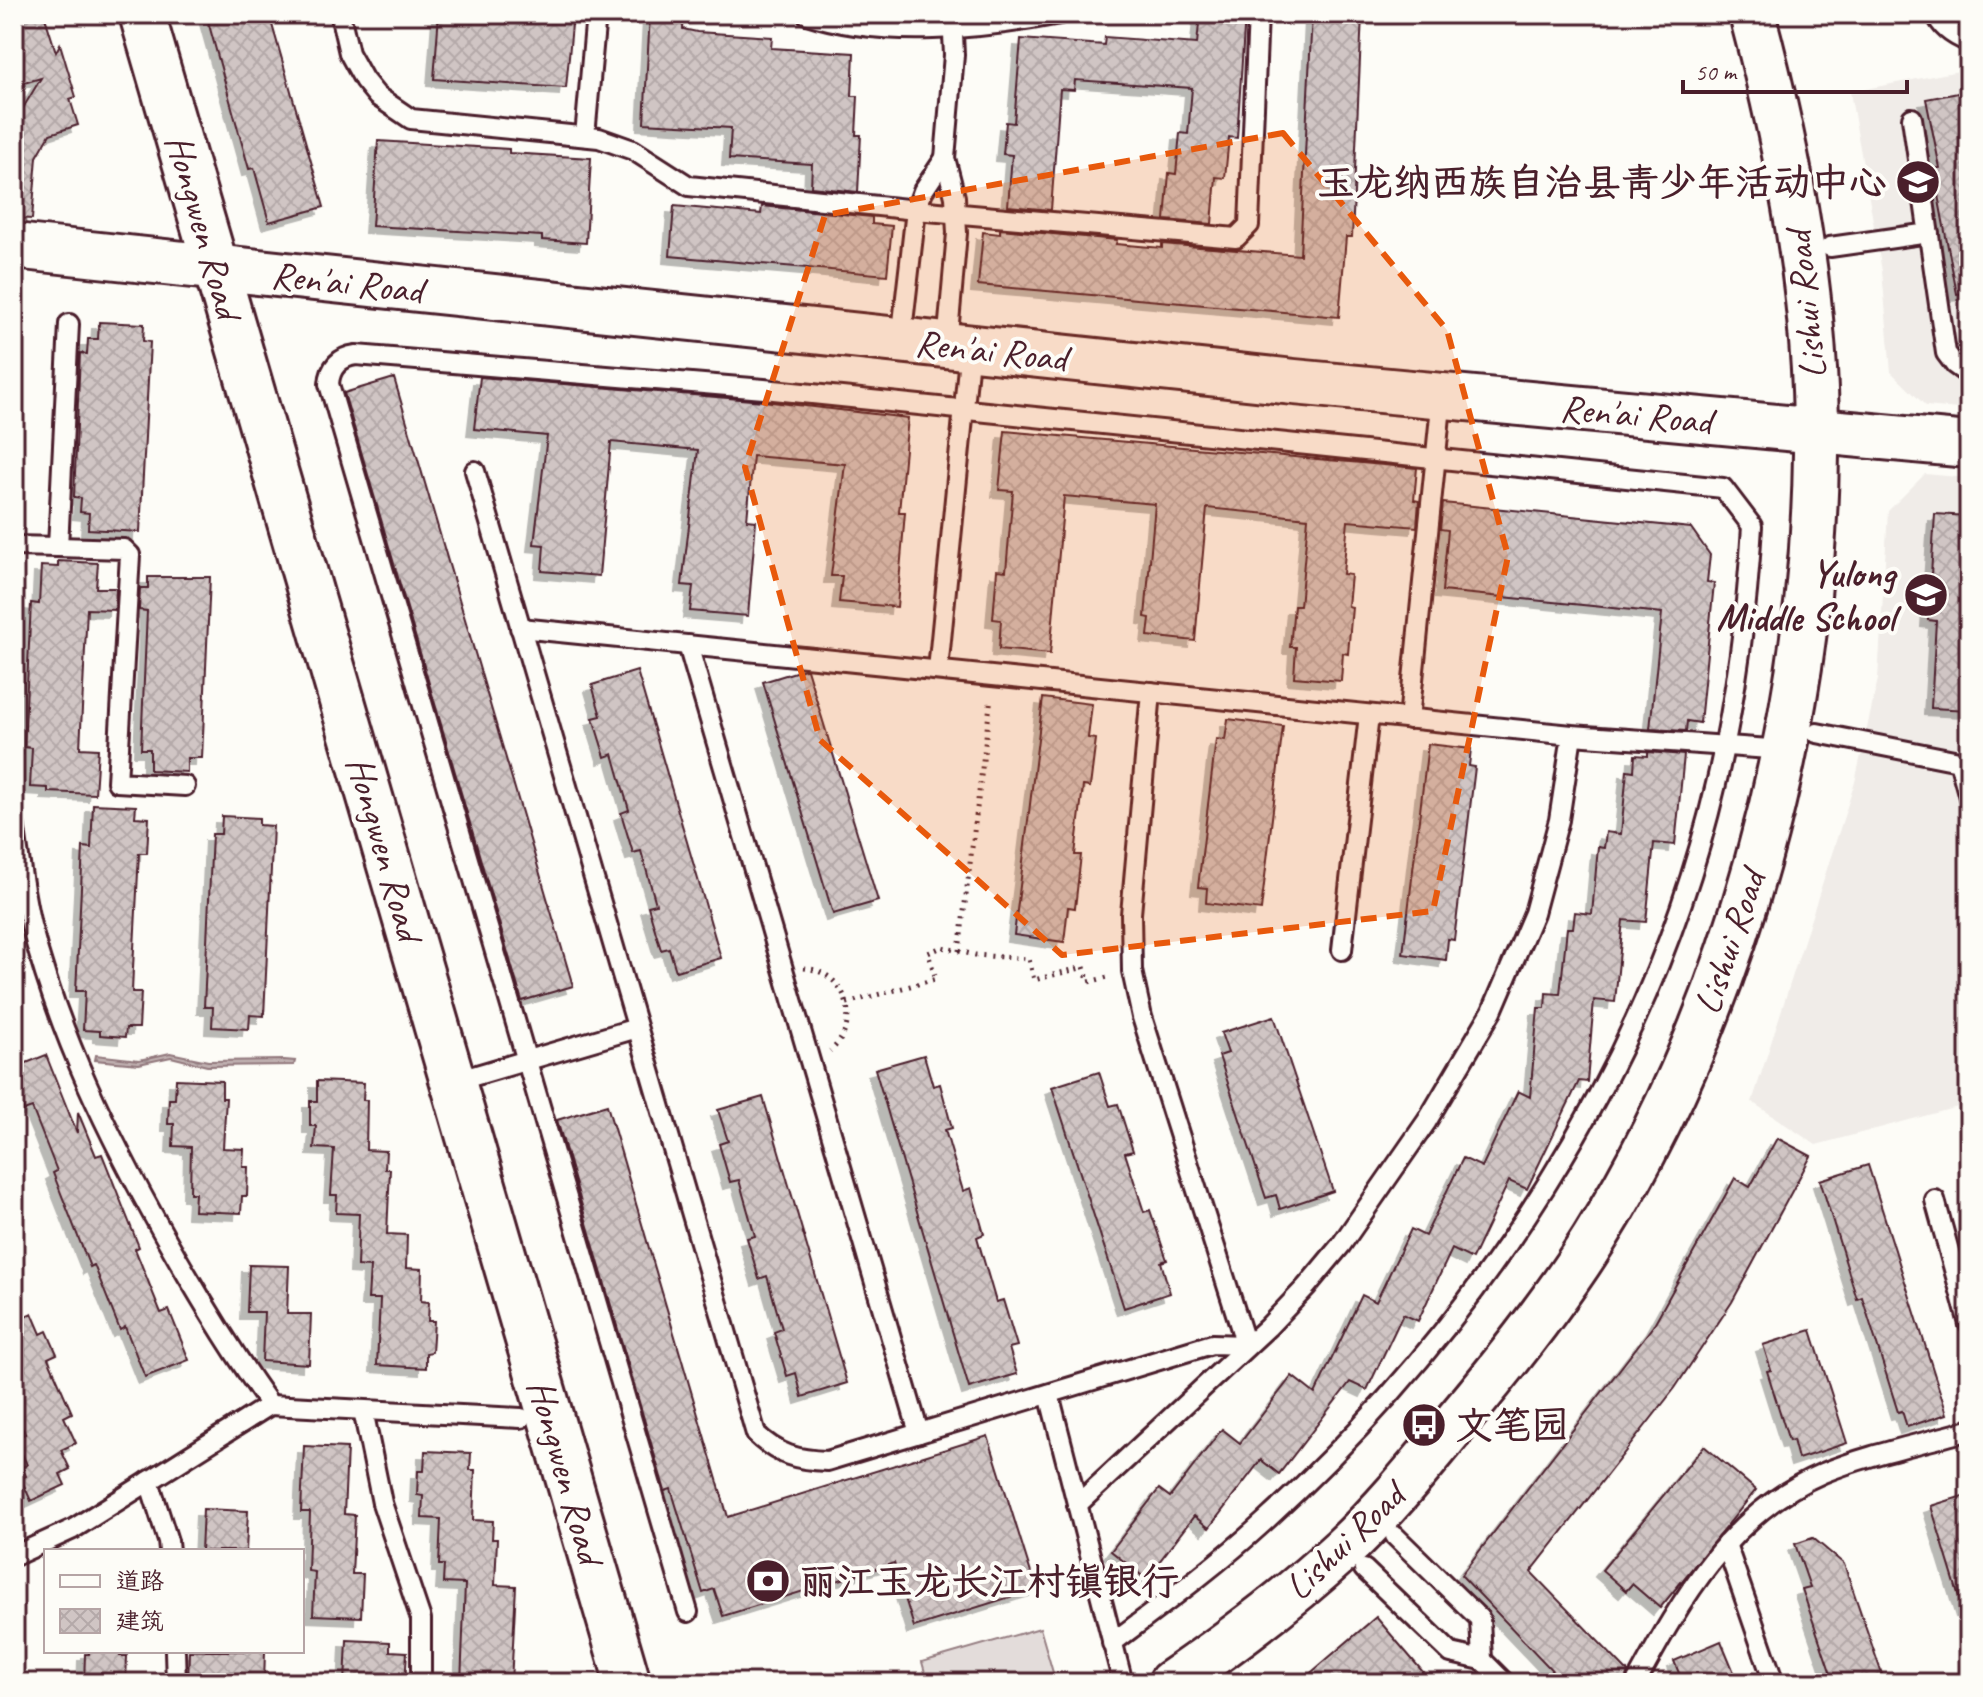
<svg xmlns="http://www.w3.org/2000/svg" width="1983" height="1697" viewBox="0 0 1983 1697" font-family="Caveat,'LXGW WenKai TC',sans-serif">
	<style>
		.built { fill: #f0ece8 }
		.green { fill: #e3dcda; stroke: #967e82; stroke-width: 2 }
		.water { fill: url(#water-ripples); stroke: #91777b; stroke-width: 2 }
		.building { fill: url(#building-cross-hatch); stroke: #4a1f2b; stroke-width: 2; filter: url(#shadow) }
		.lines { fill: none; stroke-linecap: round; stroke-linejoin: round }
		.lane-casing { stroke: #4a1f2b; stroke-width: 24 }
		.secondary-casing { stroke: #4a1f2b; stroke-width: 50 }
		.path { stroke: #4a1f2b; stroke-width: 5; stroke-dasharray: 2 6; stroke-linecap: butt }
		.lane { stroke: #fdfcf7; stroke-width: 18 }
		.secondary { stroke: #fdfcf7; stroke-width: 44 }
		.marked { fill: #e8590c; fill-opacity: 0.2; stroke: #e8590c; stroke-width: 6; stroke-dasharray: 16 10; stroke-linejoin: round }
		.labels { text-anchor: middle; stroke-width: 8; stroke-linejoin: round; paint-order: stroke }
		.poi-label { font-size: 38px; font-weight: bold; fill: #4a1f2b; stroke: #fdfcf7; text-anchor: end }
		.street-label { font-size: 38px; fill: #4a1f2b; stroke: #fdfcf7 }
	</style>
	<defs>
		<pattern id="water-ripples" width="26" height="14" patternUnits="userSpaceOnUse" patternTransform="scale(2)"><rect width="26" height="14" fill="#c0b1b1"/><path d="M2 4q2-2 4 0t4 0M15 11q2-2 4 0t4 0" fill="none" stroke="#9e8f90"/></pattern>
		<pattern id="building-cross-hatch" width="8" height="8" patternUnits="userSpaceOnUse" patternTransform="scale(2)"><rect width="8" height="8" fill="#d0c5c4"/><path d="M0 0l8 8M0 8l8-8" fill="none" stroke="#b4a9a9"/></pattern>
		<filter id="shadow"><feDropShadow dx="-7" dy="7" stdDeviation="0" flood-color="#0004"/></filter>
	</defs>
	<rect width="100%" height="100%" fill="#fdfcf7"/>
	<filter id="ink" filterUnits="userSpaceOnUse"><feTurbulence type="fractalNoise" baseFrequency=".0125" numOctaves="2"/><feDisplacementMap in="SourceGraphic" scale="16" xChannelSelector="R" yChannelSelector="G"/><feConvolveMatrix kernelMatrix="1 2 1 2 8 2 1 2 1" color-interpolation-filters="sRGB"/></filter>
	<g filter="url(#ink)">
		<g class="built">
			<path d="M1969,69V410L1926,406L1891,372L1882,271L1850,92Z"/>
			<path d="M1925,474L1969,478V1104L1816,1145L1752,1102L1855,782L1878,679L1888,511Z"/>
		</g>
		<path class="green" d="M1040,1628L1056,1683H928L922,1662Z"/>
		<path class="water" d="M170,1053L208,1061L284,1060L295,1061L294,1065L207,1066L171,1057L139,1064L95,1060L96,1055L139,1060Z"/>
		<g class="building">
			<path d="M14,14H44L56,52L60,44L76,97L70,99L78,125L50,134L37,157L32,219L14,218V123L41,78L14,86Z"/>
			<path d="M206,14H269L324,207L269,222L254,168L249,169Z"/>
			<path d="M439,14H573L566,88L434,79Z"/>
			<path d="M650,14H684L683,29L697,32L772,37L771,48L854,53L852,96H858L856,135H861L858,192L811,187L812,164L729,159L731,128L644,123Z"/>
			<path d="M1200,14H1245L1237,138L1229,137L1225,178L1216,177L1212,224L1165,220L1169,173L1176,174L1180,133L1188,134L1192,88L1075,80L1074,90L1060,89L1051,210L1008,206L1012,155L1003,154L1006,122L1014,123L1021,39L1104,45L1105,37L1197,44Z"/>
			<path d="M1312,14H1362L1352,237H1346L1339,317L978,285L983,232L1000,234V229L1117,240L1116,244L1162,248V244L1300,255Z"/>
			<path d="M1969,91V293L1957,294L1933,169L1940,168L1926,99Z"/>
			<path d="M378,141L509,149V153L591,158L586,243L542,240V236L372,226Z"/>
			<path d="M674,206L761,214L762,206L872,217V224L892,226L887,275L670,256Z"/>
			<path d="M99,322L144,324L143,341L150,342L140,532L88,529L89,513L80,512L81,498L74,497L80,353L87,354L88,339H98Z"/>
			<path d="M480,377L763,401L908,418L899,512H905L897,607L839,602L842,576H831L845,464L753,456L747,520L756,521L748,616L690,611L693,586L682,585L698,450L611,442L599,576L542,571L544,545L534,544L547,436L474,429Z"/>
			<path d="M394,378L573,986L522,1001L344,393Z"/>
			<path d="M1005,431L1417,468L1414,500L1419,501L1417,527L1348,521L1343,574L1351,575L1348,606L1352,607L1348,654L1343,653L1341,681L1294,677L1296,647H1290L1294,606H1300L1308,518L1207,508L1195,641L1148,636L1150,618L1145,617L1155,504L1064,496L1050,654L999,649L1001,620L993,619L997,570L1006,571L1013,491L999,490Z"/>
			<path d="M1443,503L1691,528L1710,555L1707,582L1714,583L1700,723L1687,721L1686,731L1650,729L1662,613L1442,591L1448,530L1440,529Z"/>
			<path d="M1935,514L1969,516V710L1931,708L1936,621L1928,620Z"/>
			<path d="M58,561L98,563L96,588H116L115,610L87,609L80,748L98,749L95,794L48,792V788L30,787L32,748L24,747L31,603L39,604L41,566L58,567Z"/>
			<path d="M148,577H210L202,758H187V772L150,770V749H141L147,611L139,610L140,588H148Z"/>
			<path d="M805,669H807L878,901L833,914L763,682Z"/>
			<path d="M637,671L721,958L676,971L669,948L661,950L648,906L656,904L641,851L633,853L621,813L629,810L613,754L605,757L593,718L601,716L592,685Z"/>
			<path d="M1043,698L1092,704L1088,738L1096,739L1090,787L1083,786L1075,855H1081L1075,908L1068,907L1064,942L1014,935Z"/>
			<path d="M1228,719L1283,726L1261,910L1206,903L1207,888L1198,887L1216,739L1225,740Z"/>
			<path d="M1428,744L1471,749L1469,766L1475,767L1454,940L1448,939L1446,960L1403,954Z"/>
			<path d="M1648,752L1684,755L1675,845L1654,843L1646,922L1623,920L1615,1002L1594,1000L1587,1082L1579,1081L1527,1189L1509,1181L1472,1259L1452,1249L1418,1321L1403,1314L1367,1390L1350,1382L1279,1474L1261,1460L1209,1528L1194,1516L1146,1579L1111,1551L1159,1489L1170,1497L1222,1429L1240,1443L1292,1376L1315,1394L1362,1295L1376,1302L1411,1229L1425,1236L1463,1158L1482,1167L1518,1091L1530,1097L1538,1008H1545L1546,993L1560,994L1567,928H1573L1575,912L1592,914L1598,847L1604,848L1606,832L1621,834L1627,770L1634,771L1635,755L1648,756Z"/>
			<path d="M93,804L136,806L135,817L149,818L147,853H139L133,968L132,992H141L139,1028H126L125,1037L100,1035V1031L83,1030L85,991H76L83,847L91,848Z"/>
			<path d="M222,816L259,818V825L273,826L264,1016L250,1015L249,1029L212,1027L213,1007H204L212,834H221Z"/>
			<path d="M1274,1016L1333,1191L1280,1209L1276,1195L1266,1198L1219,1056L1228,1053L1221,1033Z"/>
			<path d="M46,1055L77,1133L78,1112L96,1156L102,1154L139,1247L135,1249L161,1313L169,1310L189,1360L145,1377L125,1327L120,1330L94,1265L90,1267L53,1173L57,1171L32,1108L24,1111L14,1086V1068Z"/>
			<path d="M924,1055L933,1086L940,1084L952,1128L945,1130L963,1191L971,1188L984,1234L977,1237L996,1302L1003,1300L1017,1346L1009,1348L1017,1374L969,1388L875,1069Z"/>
			<path d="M1099,1072L1110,1106L1118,1104L1133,1151L1125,1153L1144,1212L1150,1210L1167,1260L1161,1262L1170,1293L1124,1308L1052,1087Z"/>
			<path d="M176,1079L222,1081V1098H226L223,1148L244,1149L243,1167H248L247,1196H242L241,1213L194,1211L195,1193H190L191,1147L173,1146L174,1124H168L169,1099H175Z"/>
			<path d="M317,1081L364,1083L363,1100H367L366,1150L386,1151L385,1169H390L387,1234L407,1235L406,1268L422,1269L421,1301L429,1302L428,1321H434L432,1352L426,1353V1368L377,1365L380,1299H368L370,1267L357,1266L359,1214L336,1213L337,1195H331L334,1149L314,1148L316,1126H310V1101H317Z"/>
			<path d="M763,1097L847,1383L802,1397L796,1373L787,1376L774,1332L782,1329L767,1276L759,1279L747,1238L755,1236L739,1180L730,1182L719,1144L728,1141L718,1110Z"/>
			<path d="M607,1105L728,1517L988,1436L1036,1589L914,1627L894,1563L723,1616L714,1589L703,1593L671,1489L665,1491L557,1120Z"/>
			<path d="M1777,1138L1811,1156L1732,1302L1675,1388L1531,1572L1628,1672L1624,1683H1564L1461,1575L1653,1326L1735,1178L1750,1187Z"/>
			<path d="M1868,1165L1947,1414L1907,1427L1902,1411L1898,1412L1862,1297L1857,1299L1820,1180Z"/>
			<path d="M249,1265L289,1266L287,1314H311L309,1364L262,1361L264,1312H247Z"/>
			<path d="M32,1313L41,1334L47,1331L57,1354L48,1358L72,1413L64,1417L76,1443L61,1450L70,1469L60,1474L65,1485L31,1501L21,1479L26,1476L22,1467L27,1465L15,1438L25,1434L14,1410V1321Z"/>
			<path d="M1811,1330L1847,1443L1798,1459L1793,1440L1789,1441L1767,1371L1771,1370L1763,1345Z"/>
			<path d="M304,1446L347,1448L344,1514L355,1515L352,1574H363L361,1617L313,1615L315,1572L308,1571L310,1512H301Z"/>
			<path d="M1704,1446L1756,1490L1660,1608L1632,1584L1626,1591L1602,1570Z"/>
			<path d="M425,1451L471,1453L470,1470H475L473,1520L493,1521L492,1539H497L495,1585L516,1586L511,1683H461L465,1584L443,1583L444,1565H439L441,1519L422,1518L423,1496L417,1495L418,1471H424Z"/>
			<path d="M1969,1494V1609L1963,1610L1931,1506Z"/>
			<path d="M203,1509L248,1511L246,1551H201Z"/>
			<path d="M1813,1538L1844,1564L1885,1683H1834L1802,1589L1810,1587L1795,1544Z"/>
			<path d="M1376,1617L1423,1672L1411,1683H1299Z"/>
			<path d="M347,1640L390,1642V1651L407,1652L405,1683H345Z"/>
			<path d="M1721,1641L1736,1677L1722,1683H1683L1674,1661Z"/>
			<path d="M89,1651H120V1656H127L126,1683H84L85,1654H89Z"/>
			<path d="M189,1651H265L264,1683H188Z"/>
		</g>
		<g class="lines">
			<g class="lane-casing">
				<g id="lane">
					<path d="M340,14L349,53L364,80L377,96L411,119L599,138L633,150L689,186L916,210L1236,238L1249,225L1258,14"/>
					<path d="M807,14C883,39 983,29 1060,14"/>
					<path d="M1936,14C1941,28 1956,37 1969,42"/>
					<path d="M1912,118L1946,353L1955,365L1969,375"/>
					<path d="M585,136L596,14"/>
					<path d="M1830,247L1929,233"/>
					<path d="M901,340L916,210L923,191L945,158"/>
					<path d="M947,345L957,233L955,197L945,158L954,55L952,14"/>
					<path d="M475,471L756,1434C778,1455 797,1460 827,1461L1212,1344L1246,1345L1142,1017L1132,971L1131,914L1151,692"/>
					<path d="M14,546L58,547L69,324"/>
					<path d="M58,547L124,549L130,555L117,782L185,786"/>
					<path d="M520,628L1572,735L1784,750"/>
					<path d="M688,645L919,1433"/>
					<path d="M938,670L970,347"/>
					<path d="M1409,719L1442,396"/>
					<path d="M1817,733L1959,761L1969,797"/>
					<path d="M14,823C19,856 23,892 31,925C59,1035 109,1137 164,1235C197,1294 231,1350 270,1405"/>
					<path d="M1342,950L1369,715"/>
					<path d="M453,1082L637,1028"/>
					<path d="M1935,1200L1969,1324"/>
					<path d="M1049,1394L1123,1683"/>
					<path d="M363,1410L382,1503L421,1619V1683"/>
					<path d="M149,1481L168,1541L169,1551"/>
					<path d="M1077,1505L1268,1327L1306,1287L1341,1245L1427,1121L1492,1011L1534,913L1559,820L1572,735"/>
					<path d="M1395,1536L1480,1619L1482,1660"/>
					<path d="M1726,1544L1774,1683"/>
					<path d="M14,1556L73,1529L270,1405L521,1418"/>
					<path d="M1364,1569L1451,1653L1482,1660L1505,1683"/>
					<path d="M688,1612L329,384C330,367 340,357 356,355L764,389L1723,488L1752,526C1747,613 1736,699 1716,784C1650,1068 1478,1327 1264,1522C1216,1566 1164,1604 1112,1643"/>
					<path d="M175,1651L176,1683"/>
					<path d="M1636,1683C1681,1599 1731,1512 1823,1473C1869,1454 1921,1444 1969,1430"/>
				</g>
			</g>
			<g class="secondary-casing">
				<g id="secondary">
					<path d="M142,14L628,1683"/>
					<path d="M14,246L1294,382L1969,445"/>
					<path d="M1171,1683C1231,1642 1290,1598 1343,1549C1387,1508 1425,1460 1463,1414C1509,1359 1555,1301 1594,1239C1737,1010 1813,723 1816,454C1818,306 1790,157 1752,14"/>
				</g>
			</g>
			<g class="path">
				<path d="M959,951L991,697"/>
				<path d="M804,968C848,972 863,1024 830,1051"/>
				<path d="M847,1003L936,979L928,953L942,947L975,955L1029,959L1034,980L1084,967L1089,982L1112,976"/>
			</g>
			<use href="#lane" class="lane"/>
			<use href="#secondary" class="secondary"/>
		</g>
	</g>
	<path class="marked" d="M1283,133L1447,330L1508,556L1433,911L1062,955L820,740L745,467L825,215Z"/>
	<defs>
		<g id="school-disc" transform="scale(2.3)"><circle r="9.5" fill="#4a1f2b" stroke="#fdfcf7"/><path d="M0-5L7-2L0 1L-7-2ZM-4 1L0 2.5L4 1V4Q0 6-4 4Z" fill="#fff"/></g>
		<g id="bus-disc" transform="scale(2.3)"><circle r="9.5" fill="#4a1f2b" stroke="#fdfcf7"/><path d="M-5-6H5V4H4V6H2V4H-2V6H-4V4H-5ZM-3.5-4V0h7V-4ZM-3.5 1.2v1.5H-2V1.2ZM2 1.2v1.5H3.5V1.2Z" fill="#fff"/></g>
		<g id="bank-disc" transform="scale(2.3)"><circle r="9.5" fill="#4a1f2b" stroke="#fdfcf7"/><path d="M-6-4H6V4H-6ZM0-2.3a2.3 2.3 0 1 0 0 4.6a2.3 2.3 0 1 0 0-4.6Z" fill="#fff"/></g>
	</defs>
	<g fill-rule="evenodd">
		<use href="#school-disc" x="1918" y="182"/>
		<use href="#school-disc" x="1926" y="595"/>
		<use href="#bus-disc" x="1424" y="1425"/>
		<use href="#bank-disc" x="768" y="1581"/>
	</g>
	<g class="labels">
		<g class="poi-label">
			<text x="1887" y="195">玉龙纳西族自治县青少年活动中心</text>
			<text x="1895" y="586">Yulong<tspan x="1895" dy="44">Middle School</tspan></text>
			<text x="1455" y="1438" text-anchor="start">文笔园</text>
			<text x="799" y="1594" text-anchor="start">丽江玉龙长江村镇银行</text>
		</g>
		<g class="street-label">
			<text transform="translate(204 226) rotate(74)" y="13">Hongwen Road</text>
			<text transform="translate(347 282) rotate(6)" y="13">Ren'ai Road</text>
			<text transform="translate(1805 305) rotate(-96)" y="13">Lishui Road</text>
			<text transform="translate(991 350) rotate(6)" y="13">Ren'ai Road</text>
			<text transform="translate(1636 414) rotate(5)" y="13">Ren'ai Road</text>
			<text transform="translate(385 848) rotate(74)" y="13">Hongwen Road</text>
			<text transform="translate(1729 942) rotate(-71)" y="13">Lishui Road</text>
			<text transform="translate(566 1471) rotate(74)" y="13">Hongwen Road</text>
			<text transform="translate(1344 1541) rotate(-44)" y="13">Lishui Road</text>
		</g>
	</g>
	<rect width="1983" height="1697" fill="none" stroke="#fdfcf7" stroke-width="48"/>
	<rect x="24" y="24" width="1935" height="1649" fill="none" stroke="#4a1f2b" stroke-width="3" filter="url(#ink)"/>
	<rect x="44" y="1549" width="260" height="104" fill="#fdfcf7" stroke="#b5a4a5" stroke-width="2"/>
	<rect x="60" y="1575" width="40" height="12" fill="#fdfcf7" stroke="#b5a4a5" stroke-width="2"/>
	<text x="116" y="1589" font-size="24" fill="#4a1f2b">道路</text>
	<rect x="60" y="1609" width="40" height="24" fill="url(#building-cross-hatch)" stroke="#b5a4a5" stroke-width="2"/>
	<text x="116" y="1629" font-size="24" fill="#4a1f2b">建筑</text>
	<path d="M1683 80v12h224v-12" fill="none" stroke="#4a1f2b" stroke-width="4"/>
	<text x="1695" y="80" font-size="24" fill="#4a1f2b" stroke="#fdfcf7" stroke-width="6" paint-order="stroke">50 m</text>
</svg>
